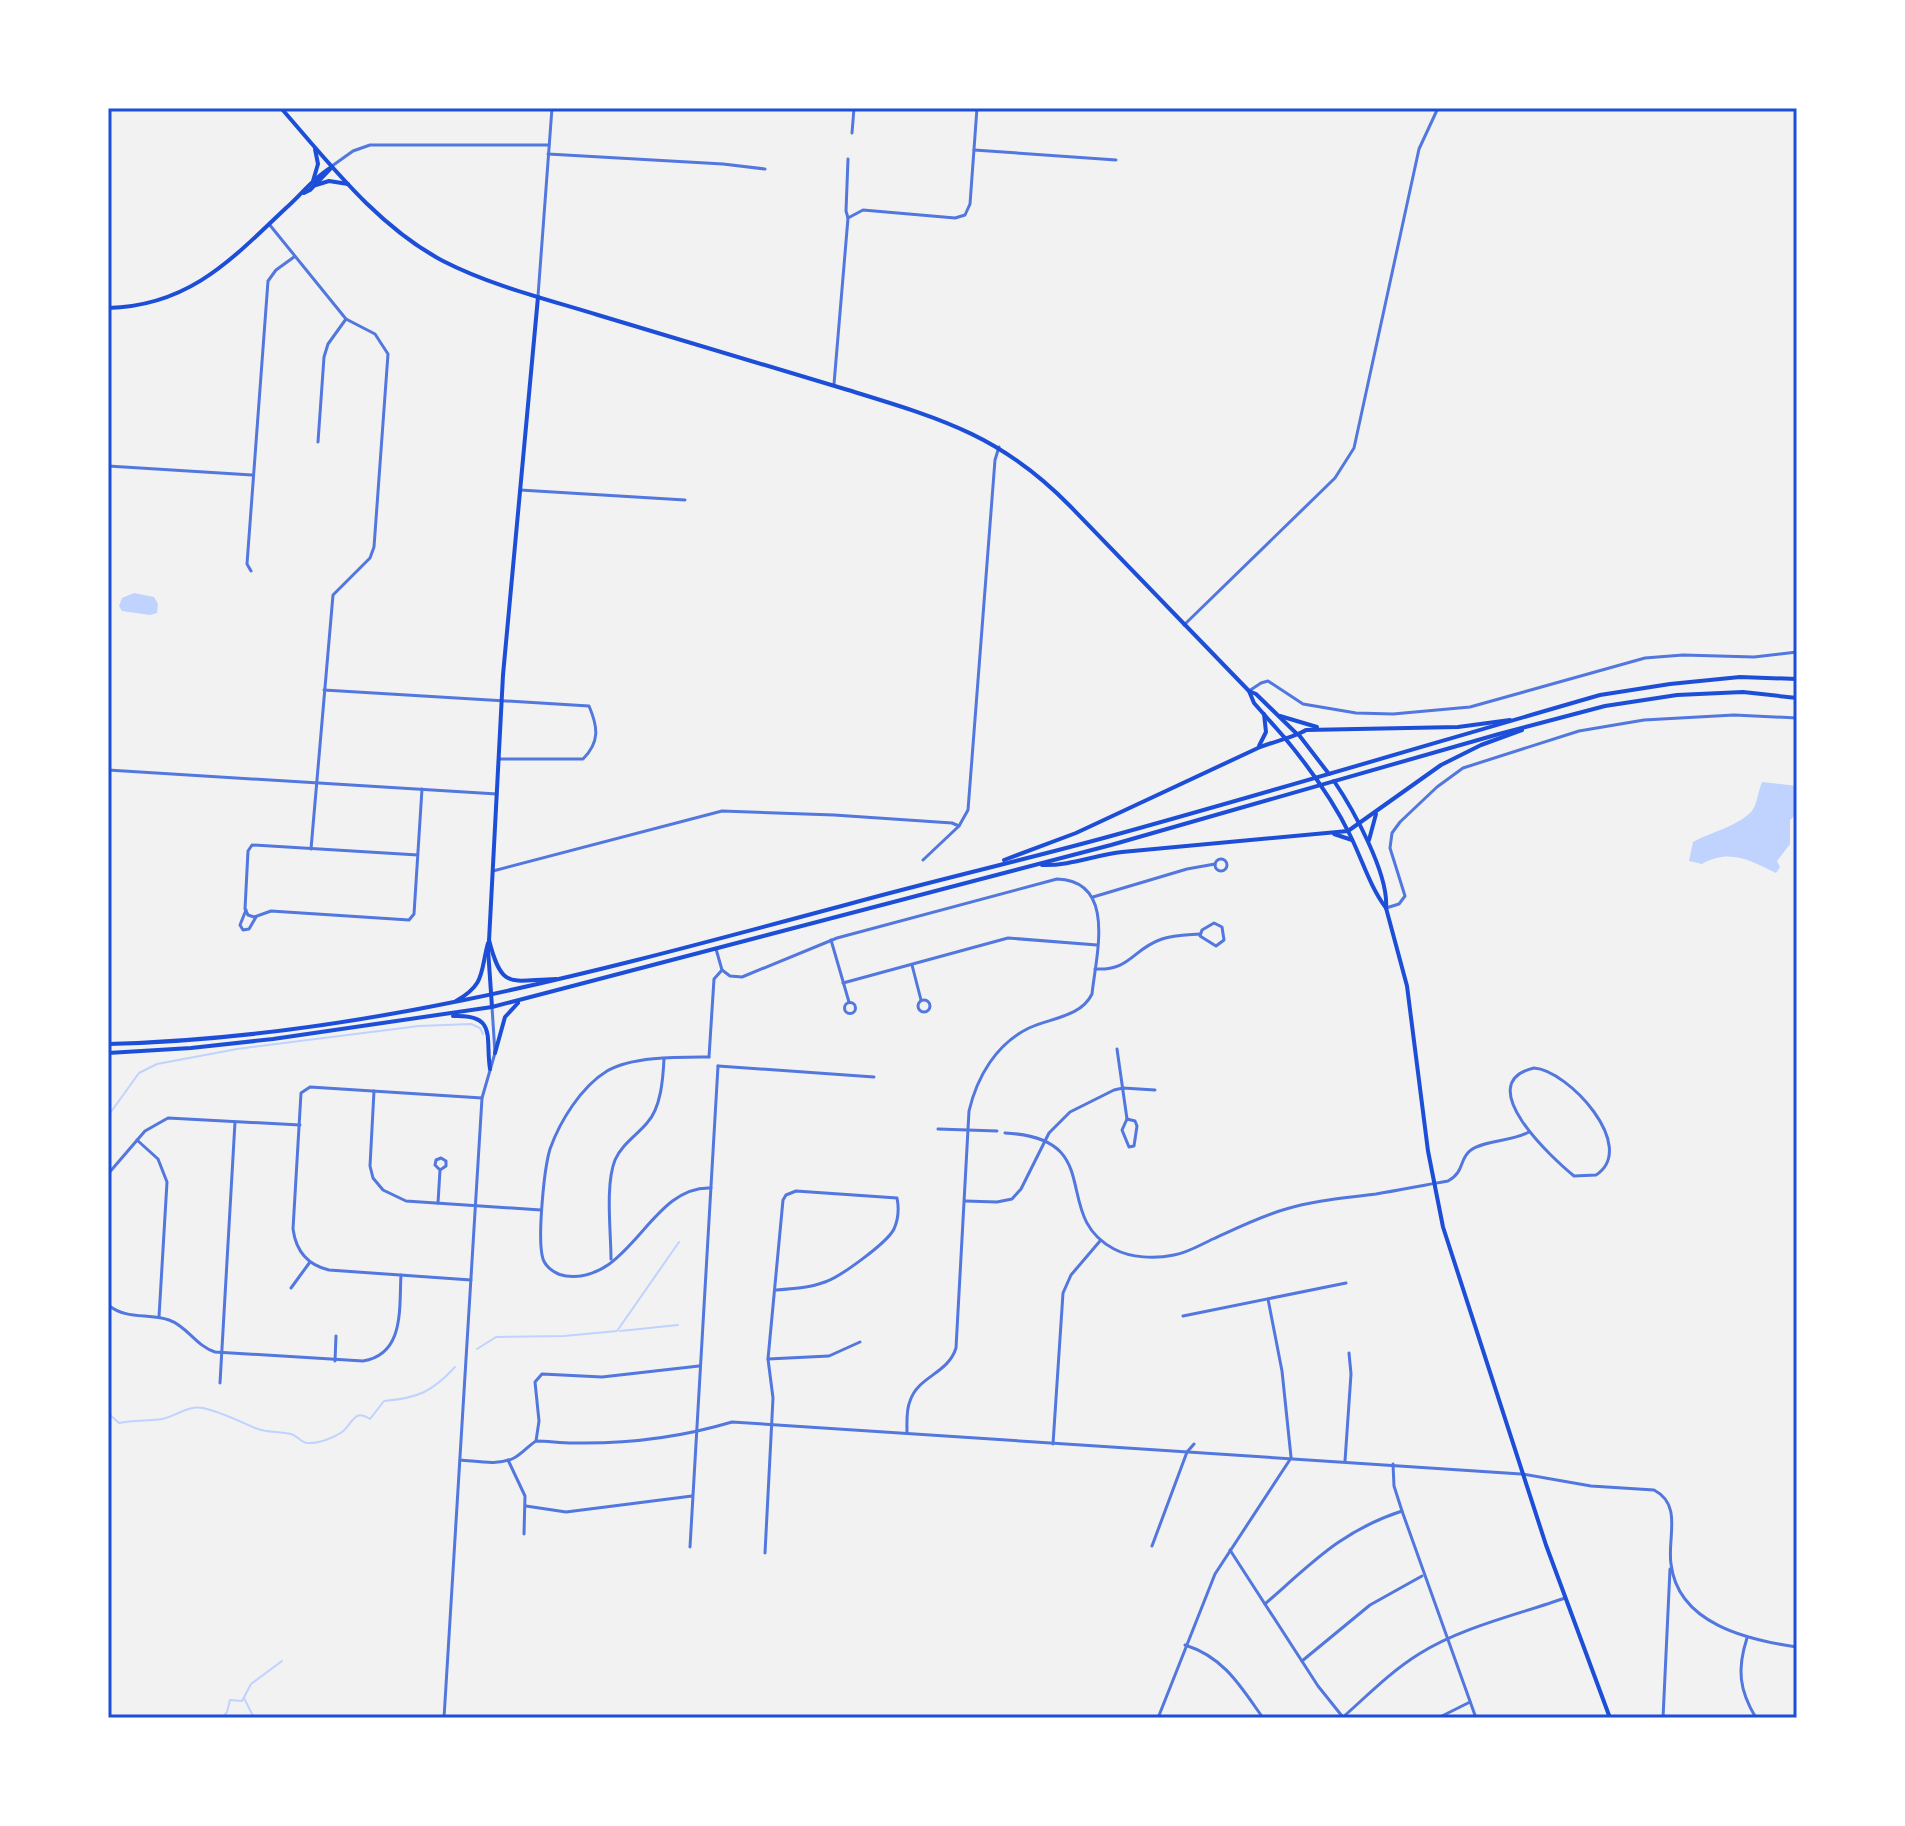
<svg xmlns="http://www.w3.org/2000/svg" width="1905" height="1826" viewBox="0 0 1905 1826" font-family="'Playfair Display',serif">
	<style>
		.water { fill: #bfd3fe }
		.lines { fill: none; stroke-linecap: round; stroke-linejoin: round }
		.stream { stroke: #bfd3fe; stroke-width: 2 }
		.minor { stroke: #5277de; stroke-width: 3 }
		.tertiary { stroke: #5277de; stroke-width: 3 }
		.secondary { stroke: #1d4ed8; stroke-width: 4 }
		.primary { stroke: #1d4ed8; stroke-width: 4 }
		.trunk { stroke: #1d4ed8; stroke-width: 4 }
		.neatline { fill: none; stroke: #1d4ed8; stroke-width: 3 }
	</style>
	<rect width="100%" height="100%" fill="#f2f2f2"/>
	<g class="water">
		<path d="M134,593L154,597L158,604L157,613L150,615L122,611L119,606L122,598Z"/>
		<path d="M1762,782L1797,786V813L1790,820V844L1777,861L1780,867L1776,873C1751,861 1730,848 1702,864L1689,861L1693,842C1711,832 1736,827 1751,812C1757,806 1758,791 1762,782Z"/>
	</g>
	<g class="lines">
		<g class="stream">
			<path d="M108,1116L139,1073L157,1064L237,1049L419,1026L471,1024L480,1028L483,1034"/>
			<path d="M620,1331L678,1325"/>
			<path d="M477,1349L496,1337L564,1336L617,1331L679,1242"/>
			<path d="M108,1413L119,1423C133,1420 148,1421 162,1419C176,1416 188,1405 203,1408C221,1412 239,1421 255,1428C266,1433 280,1431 291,1434C298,1436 300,1442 307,1443C318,1444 341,1436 347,1427C355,1417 357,1411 370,1419L384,1401C418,1398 432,1392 455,1367"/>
			<path d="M244,1698L254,1718"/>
			<path d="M222,1718L227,1712L230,1700L242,1701L251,1684L282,1661"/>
		</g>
		<g class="minor">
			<path d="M852,133L854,108"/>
			<path d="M974,150L1116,160"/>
			<path d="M548,154L723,164L765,169"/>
			<path d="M332,166L353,151L370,145H549"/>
			<path d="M848,218L846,211L848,159"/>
			<path d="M269,224L346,319L375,334L388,354L374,547L370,558L333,595L311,849"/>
			<path d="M538,296L552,108"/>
			<path d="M834,384L848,218L863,210L955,218L965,215L970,204L977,108"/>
			<path d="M318,442L324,357L328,344L346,319"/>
			<path d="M108,466L252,475"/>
			<path d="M520,490L685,500"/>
			<path d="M251,571L247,564L268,281L276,270L294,257"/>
			<path d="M1184,625L1335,478L1354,448L1419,149L1438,108"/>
			<path d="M324,690L589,706C598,727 600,742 583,759H499"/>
			<path d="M1249,691L1261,683L1268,681L1303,704L1356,713L1393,714L1470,707L1645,658L1683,655L1754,657L1797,652"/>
			<path d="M108,770L497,794"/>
			<path d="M418,855L252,845L248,851L245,909L248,915L254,917L271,911L409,920L414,914L422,789"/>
			<circle cx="1221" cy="865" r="6"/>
			<path d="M923,860L959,826L968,810L995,460L999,447"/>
			<path d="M493,871L722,811L834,815L952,823L959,826"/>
			<path d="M1093,897L1187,869L1215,864"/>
			<path d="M1386,908L1399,904L1405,896L1390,848L1392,833L1400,822L1437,787L1463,768L1579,731L1644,720L1734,715L1797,718"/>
			<path d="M246,910L240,925L243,930L249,929L256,917"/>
			<path d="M1214,923L1222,927L1224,940L1216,946L1200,936L1202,930Z"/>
			<path d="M831,940L849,1002"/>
			<path d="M912,965L921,1000"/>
			<path d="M1095,969C1131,971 1132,949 1162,939C1174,935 1188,935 1200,934"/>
			<path d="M722,970L730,976L742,977L837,938L1057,879C1117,881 1096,955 1092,994C1081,1017 1050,1018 1029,1028C996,1044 977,1077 969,1111L956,1348C948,1374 918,1376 910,1401C906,1410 907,1422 907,1433"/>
			<path d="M843,983L1008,938L1097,945"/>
			<circle cx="924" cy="1006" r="6"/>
			<circle cx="850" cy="1008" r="5.5"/>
			<path d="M1117,1049L1127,1119"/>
			<path d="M709,1057C680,1057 632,1056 607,1071C581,1087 560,1121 550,1149C544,1169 537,1240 543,1259C546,1268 557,1275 566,1276C631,1284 650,1185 711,1188"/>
			<path d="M709,1057L714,979L722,970L716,949"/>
			<path d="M718,1066L874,1077"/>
			<path d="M1534,1068C1568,1070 1639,1147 1596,1175L1574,1176C1553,1159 1470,1083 1534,1068Z"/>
			<path d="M374,1091L370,1166L373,1178L383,1190L406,1201L541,1210"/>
			<path d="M1127,1119L1135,1121L1137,1126L1134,1146L1129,1147L1122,1130Z"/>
			<path d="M938,1129L997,1131"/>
			<path d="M1005,1133C1109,1138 1049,1215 1114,1249C1131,1258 1155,1259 1174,1255C1187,1253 1200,1245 1213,1239C1237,1228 1261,1216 1286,1209C1315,1200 1346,1198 1376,1194C1400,1190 1424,1185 1448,1181C1465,1172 1459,1158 1471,1150C1485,1140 1511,1142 1529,1132"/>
			<path d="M137,1140L158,1159L167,1182L159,1317"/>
			<path d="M108,1174L145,1131L168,1118L300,1125"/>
			<path d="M965,1201L997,1202L1012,1199L1021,1189L1049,1133L1070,1112L1114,1090L1123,1088L1155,1090"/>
			<path d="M438,1203L440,1170L435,1165L436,1160L441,1158L446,1161V1166L440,1170"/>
			<path d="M611,1259C611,1232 605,1185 615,1160C622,1144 636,1136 647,1123C661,1108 663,1079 664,1059"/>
			<path d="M471,1280L329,1270C307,1265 296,1251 293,1229L301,1093L310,1087L482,1098"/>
			<path d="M291,1288L310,1262"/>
			<path d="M1268,1299L1282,1371L1291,1457"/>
			<path d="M108,1305C127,1320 147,1313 169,1320C187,1326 196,1346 215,1352L363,1361C405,1354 399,1308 401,1275"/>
			<path d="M1183,1316L1346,1283"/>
			<path d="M768,1359L829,1356L860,1342"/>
			<path d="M335,1361L336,1336"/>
			<path d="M220,1383L235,1122"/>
			<path d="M536,1441L539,1421L535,1382L542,1374L602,1377L699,1366"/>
			<path d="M1053,1444L1063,1293L1071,1275L1100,1241"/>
			<path d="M508,1460L525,1496L524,1534"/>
			<path d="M1345,1461L1351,1374L1349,1353"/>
			<path d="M1393,1464L1394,1486L1402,1511L1476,1718"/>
			<path d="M1523,1474L1591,1486L1654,1490C1683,1505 1667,1538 1671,1564C1678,1624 1748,1640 1797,1647"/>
			<path d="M526,1506L566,1512L692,1496"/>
			<path d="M1152,1546L1187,1452L1194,1444"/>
			<path d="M690,1547L718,1066"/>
			<path d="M1230,1550L1318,1686L1342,1716"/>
			<path d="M765,1553L773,1398L768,1359L783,1200L786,1195L796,1191L897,1198C899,1208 898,1220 894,1229C887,1243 840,1277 825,1282C809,1288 792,1289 776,1290"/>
			<path d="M1265,1604C1312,1563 1341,1531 1402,1511"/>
			<path d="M1747,1638C1737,1669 1739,1690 1756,1718"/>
			<path d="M1185,1645C1224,1657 1241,1687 1263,1718"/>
			<path d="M1302,1661L1370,1605L1422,1576"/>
			<path d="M1342,1718C1367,1696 1390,1672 1419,1654C1462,1627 1517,1615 1565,1598"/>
			<path d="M1438,1718L1470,1702"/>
			<path d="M1663,1718L1670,1569"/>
		</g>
		<g class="tertiary">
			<path d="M460,1460C477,1461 498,1466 514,1458C522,1454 528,1446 536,1441C548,1441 560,1443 573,1443C625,1444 682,1437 732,1422L1521,1474"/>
			<path d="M444,1718L482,1098L495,1053L492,1007"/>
			<path d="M1158,1718L1215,1574L1291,1458"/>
		</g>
		<g class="secondary">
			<path d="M304,193L310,190L332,167"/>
			<path d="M108,308C189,306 231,260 286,208C302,194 314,177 332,167"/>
			<path d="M489,941L503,675L538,297"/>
			<path d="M488,949L492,1007"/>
		</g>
		<g class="primary">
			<path d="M281,108C329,163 377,226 443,261C492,286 546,299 598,315C681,340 764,365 848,390C939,418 1001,435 1070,506L1249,691L1254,703L1284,737"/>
			<path d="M313,181L318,164L315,149"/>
			<path d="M316,185L329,181L348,184"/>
			<path d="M1249,691L1256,694L1297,734"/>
		</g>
		<g class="trunk">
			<path d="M1280,716L1317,727"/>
			<path d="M1299,735L1329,774"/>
			<path d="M1284,737C1309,767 1333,800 1350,835C1362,859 1370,887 1386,908"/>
			<path d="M1259,746L1266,732L1264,714"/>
			<path d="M1334,781C1353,809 1389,874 1386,908L1407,986L1428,1151L1443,1227L1546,1545L1610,1718"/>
			<path d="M1334,834L1352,840"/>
			<path d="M1369,840L1376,814"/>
			<path d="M1004,860L1076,833L1258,748C1272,742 1295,737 1306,730L1458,727L1510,720"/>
			<path d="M1042,865C1069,866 1096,855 1122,852L1348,831L1441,765L1481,745L1522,730"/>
			<path d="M489,940C502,991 510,980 556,979"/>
			<path d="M456,1001C486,984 480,972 488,943"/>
			<path d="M453,1016C498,1014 485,1038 490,1069"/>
			<path d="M108,1044C362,1038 606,969 849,904C936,880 1024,860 1111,836C1274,791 1437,742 1600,695L1670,684L1740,677L1797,679"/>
			<path d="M108,1053L191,1048L273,1039L492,1007L1111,845L1499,734L1605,706L1677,695L1743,692L1797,698"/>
			<path d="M495,1053L505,1017L518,1003"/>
		</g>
	</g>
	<rect width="1905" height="1826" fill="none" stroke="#ffffff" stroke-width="220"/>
	<rect x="110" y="110" width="1685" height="1606" class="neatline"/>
</svg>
